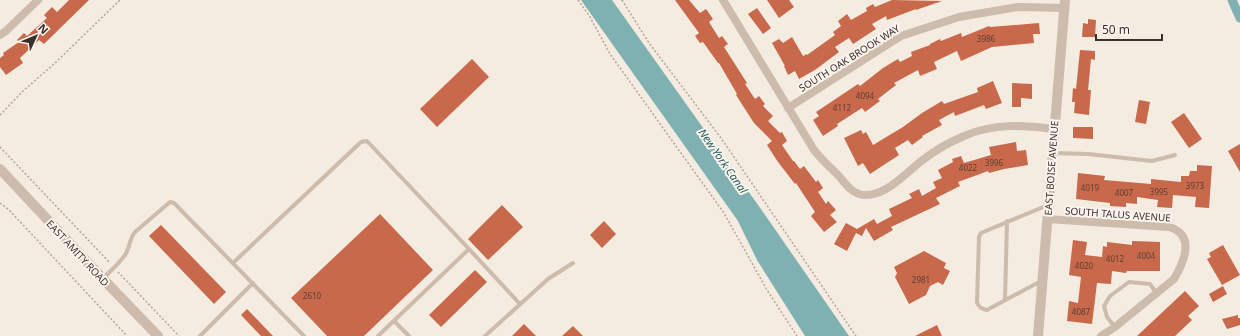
<svg xmlns="http://www.w3.org/2000/svg" width="1240" height="336" viewBox="0 0 1240 336" font-family="'Noto Sans',sans-serif">
	<style>
		.water { fill: #7fb0b2 }
		.lines { fill: none; stroke-linecap: round; stroke-linejoin: round }
		.canal { stroke: #7fb0b2; stroke-width: 9 }
		.building { fill: #c8694b }
		.path { stroke: #b9a596; stroke-width: 1.5; stroke-dasharray: 2 2; stroke-linecap: butt }
		.service { stroke: #cdbbac; stroke-width: 4 }
		.minor { stroke: #cdbbac; stroke-width: 8 }
		.tertiary { stroke: #cdbbac; stroke-width: 10 }
		.labels { text-anchor: middle; stroke-width: 4; stroke-linejoin: round; paint-order: stroke }
		.number-label { font-size: 8px; fill: #5e3e33 }
		.street-label { font-size: 10px; fill: #3b302b; stroke: #fbf5ee }
		.water-label { font-size: 11px; font-style: italic; fill: #1f5a5e; stroke: #fbf5ee }
	</style>
	<rect width="100%" height="100%" fill="#f4ebe1"/>
	<path class="water" d="M581,0H612L763,212L849,336H805L757,260L738,221Z"/>
	<g class="lines">
		<path class="canal" d="M1232,0L1240,18"/>
	</g>
	<g class="building">
		<path d="M69,0H89L44,44L39,40L20,58L23,63L6,75L0,67V58L4,55L3,53L19,42L17,40L24,33L27,36L47,18L44,15L52,7L57,12Z"/>
		<path d="M675,0H689L700,13L706,9L713,19L709,22L719,38L722,36L728,44L724,47L747,83L745,84L755,99L759,96L765,104L763,106L773,116L768,121L780,133L782,132L787,141L782,145L793,161H794L800,169L804,166L816,182L818,180L823,188L818,192L826,204L828,201L836,210L830,215L837,222L824,232L811,216L815,212L796,183L795,184L778,162L767,145L772,141L754,123L736,95L737,94L719,63H718L703,42L700,43L695,36L699,33Z"/>
		<path d="M767,0H789L794,7L779,18Z"/>
		<path d="M892,0L942,1L916,10V9L887,20L886,16L872,24L876,29L853,44L849,38L835,47L839,52L815,70L799,79L795,71L788,75L784,66H785L772,43L779,39L783,43L792,37L803,56L807,54V55L835,35L833,32L841,26L838,21L847,14L851,20L867,11L866,8L873,4L875,7Z"/>
		<path d="M757,8L771,28L763,34L748,14Z"/>
		<path d="M1088,19L1096,20L1095,37H1082L1083,23L1088,24Z"/>
		<path d="M1039,23L1040,34H1033L1034,43L992,47L961,61L957,51L934,62L937,69L920,76L918,70L894,83L896,85L878,99L880,101L865,112L862,108L837,124L838,126L823,136L813,120L819,116L816,112L858,84L860,86L883,68L898,59L900,62L912,56L911,52L930,45V44L940,39L941,41L961,33L962,37L989,26L990,27Z"/>
		<path d="M1080,50L1095,51V60L1091,59L1088,90H1091L1089,115L1074,113L1075,102H1072L1073,88L1076,89Z"/>
		<path d="M472,59L489,77L437,127L420,109Z"/>
		<path d="M993,81L1002,103L986,109L984,105L955,116L954,112L939,120L942,125L922,136L923,137L912,145L908,140L895,148L899,155L870,174L863,163L858,166L844,138L861,130L863,134L866,132L873,145L903,127L922,113L942,101L944,104L978,92L977,88Z"/>
		<path d="M1012,83L1032,84V99L1021,98V107H1012Z"/>
		<path d="M1139,100L1150,102L1146,124L1135,122Z"/>
		<path d="M1184,113L1202,139L1189,148L1171,122Z"/>
		<path d="M1073,127H1093V139L1073,138Z"/>
		<path d="M1016,142L1017,151L1026,150L1028,165L1004,169L989,173L988,171L958,182L960,186L936,198L940,204L891,227L893,230L874,241L866,228L862,236L856,233L847,251L834,244L846,223L857,229L874,219L877,224L892,216L889,209L912,198L909,194L919,189L922,196L936,188L933,182L942,178L938,170L953,162L952,159L961,156L964,163L991,155L989,147Z"/>
		<path d="M1240,144V172L1228,151Z"/>
		<path d="M1197,165L1212,166L1209,208L1195,207L1196,197L1173,195L1172,208L1157,207L1158,200L1137,197V204L1126,203V207L1110,206V203L1076,199L1078,173L1105,176L1104,180L1151,184V179L1181,182V176H1189L1190,171H1197Z"/>
		<path d="M502,205L523,227L488,260L468,239Z"/>
		<path d="M380,214L433,270L364,336H327L291,298Z"/>
		<path d="M604,221L616,234L602,248L590,235Z"/>
		<path d="M161,225L226,292L214,304L149,236Z"/>
		<path d="M1073,240L1087,242L1085,255L1102,257L1103,246L1107,247V242L1132,245V241L1160,242V271H1127L1126,273L1112,271L1111,284L1097,283L1092,324L1067,321L1069,301L1078,303L1081,277L1069,275Z"/>
		<path d="M1223,245L1240,275L1222,285L1207,259L1211,257L1209,253Z"/>
		<path d="M924,251L946,263L944,268L950,271L943,285L938,282L930,286L926,295L909,304L895,277L897,273L894,267Z"/>
		<path d="M475,270L487,282L441,327L429,315Z"/>
		<path d="M1223,286L1227,294L1213,302L1209,294Z"/>
		<path d="M1185,291L1199,306L1188,316L1192,320L1175,336H1137Z"/>
		<path d="M247,309L273,336H261L241,315Z"/>
		<path d="M1238,315V318H1240V325L1227,329L1222,319Z"/>
		<path d="M524,324L536,336H512Z"/>
		<path d="M937,325L942,336H915Z"/>
		<path d="M573,326L583,336H562Z"/>
	</g>
	<g class="lines">
		<g class="path">
			<path d="M578,0L590,17L610,54L724,213L767,290L797,336"/>
			<path d="M622,0L649,43L721,138L856,336"/>
			<path d="M0,115L23,91L54,64L120,0"/>
			<path d="M0,147L110,263"/>
			<path d="M0,203L9,210L127,336"/>
			<path d="M118,272L179,336"/>
		</g>
		<g class="service">
			<path d="M1053,153L1088,154L1152,161L1175,155"/>
			<path d="M234,262L361,142L367,141L469,249"/>
			<path d="M103,279C110,271 119,264 125,255C130,248 129,239 135,232L170,202L174,203L304,336"/>
			<path d="M1041,281L987,310C982,309 980,308 977,303L979,237L981,233L1048,205"/>
			<path d="M1005,300L1007,221"/>
			<path d="M394,321L409,336"/>
			<path d="M1115,327L1107,317L1104,306L1110,296L1129,282L1150,284L1157,294"/>
			<path d="M200,336L253,283"/>
			<path d="M378,336L469,249L520,304"/>
			<path d="M485,336L548,279L573,263"/>
		</g>
		<g class="minor">
			<path d="M723,0L814,150C821,159 829,166 837,174C844,181 849,191 859,194C883,201 907,171 924,159C937,149 950,142 964,136C993,123 1024,125 1054,129"/>
			<path d="M0,35L6,31L38,0"/>
			<path d="M788,108L901,36L959,17L1018,7L1064,8"/>
			<path d="M1047,219L1169,227C1196,235 1184,262 1174,279L1115,327L1101,336"/>
		</g>
		<g class="tertiary">
			<path d="M0,169L103,279L158,336"/>
			<path d="M1038,336L1065,0"/>
		</g>
	</g>
	<g class="labels">
		<g class="number-label">
			<text x="986" y="42">3986</text>
			<text x="865" y="99">4094</text>
			<text x="842" y="111">4112</text>
			<text x="994" y="166">3996</text>
			<text x="968" y="171">4022</text>
			<text x="1195" y="189">3973</text>
			<text x="1090" y="191">4019</text>
			<text x="1159" y="195">3995</text>
			<text x="1124" y="196">4007</text>
			<text x="1146" y="259">4004</text>
			<text x="1115" y="262">4012</text>
			<text x="1084" y="269">4020</text>
			<text x="921" y="283">2981</text>
			<text x="312" y="299">2610</text>
			<text x="1081" y="315">4087</text>
		</g>
		<g class="street-label">
			<text transform="translate(849 58) rotate(-32)" y="4">SOUTH OAK BROOK WAY</text>
			<text transform="translate(1051 168) rotate(-86)" y="4">EAST BOISE AVENUE</text>
			<text transform="translate(1118 214) rotate(4)" y="4">SOUTH TALUS AVENUE</text>
			<text transform="translate(78 253) rotate(47)" y="4">EAST AMITY ROAD</text>
		</g>
		<g class="water-label">
			<text transform="translate(723 161) rotate(55)" y="4">New York Canal</text>
		</g>
	</g>
	<g transform="translate(36 36) rotate(46)" stroke="#fbf5ee" stroke-width="3" paint-order="stroke">
	<path d="M0-3L7 15L0 10L-7 15Z" fill="#3b302b"/>
	<text y="-6" font-size="11" font-weight="bold" text-anchor="middle" fill="#3b302b">N</text>
	</g>
	<path d="M1096 34v6h66v-6" fill="none" stroke="#3b302b" stroke-width="2"/>
	<text x="1102" y="34" font-size="12" fill="#3b302b" stroke="#fbf5ee" stroke-width="3" paint-order="stroke">50 m</text>
</svg>
